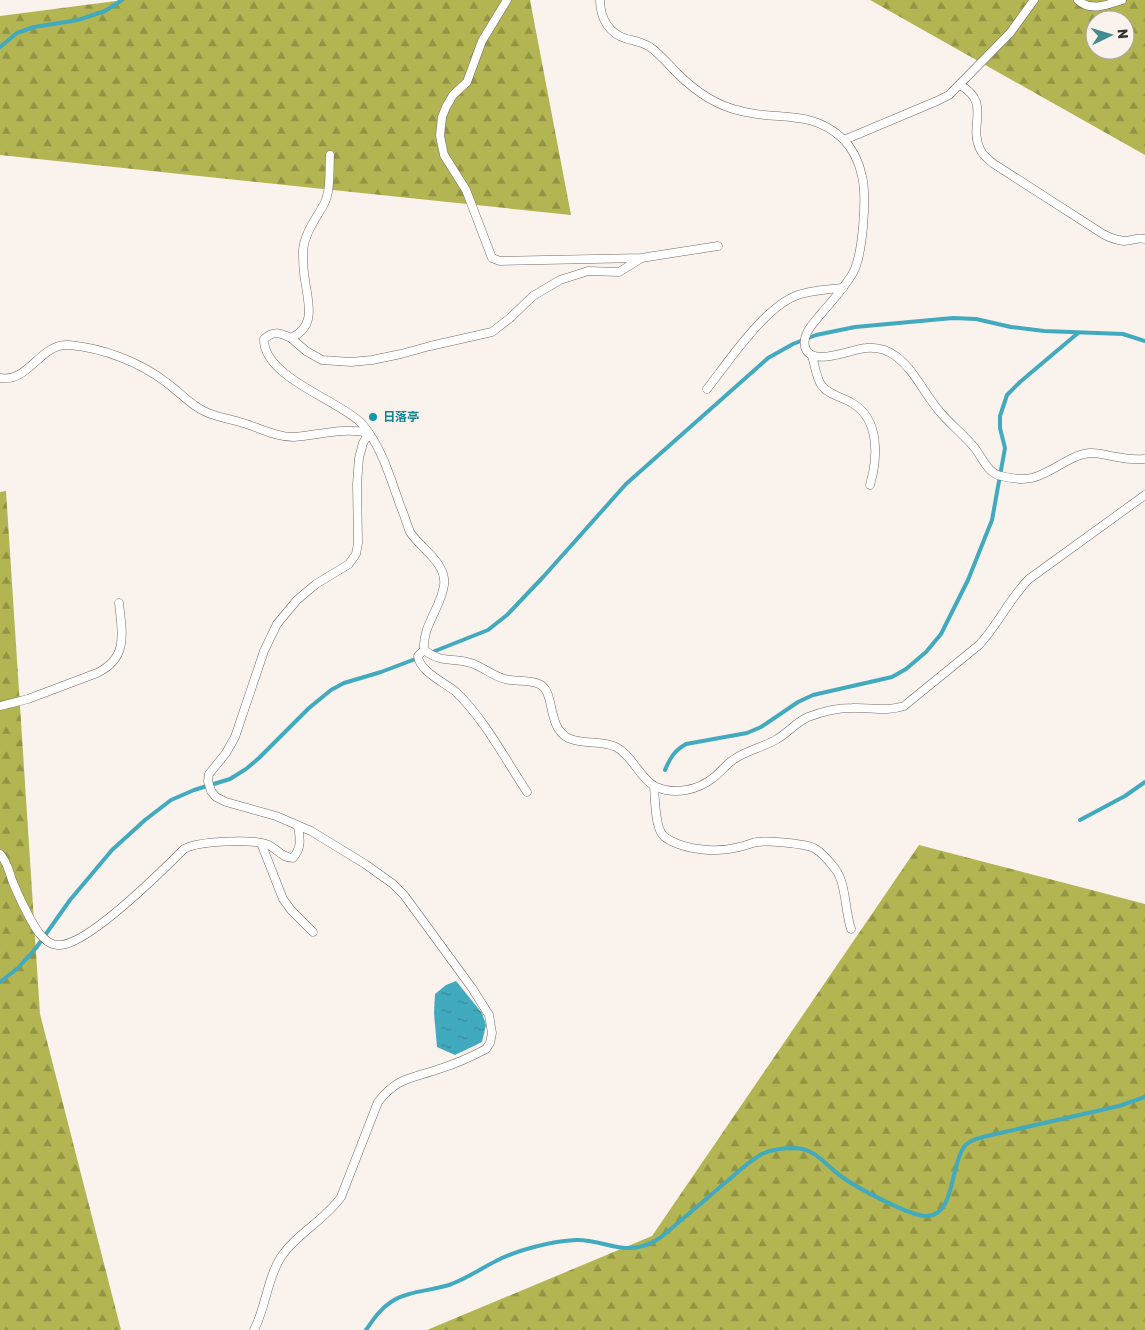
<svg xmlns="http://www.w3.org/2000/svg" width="1145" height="1330" viewBox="0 0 1145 1330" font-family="Rubik,'Noto Sans TC',sans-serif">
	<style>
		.forest { fill: url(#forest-firs); fill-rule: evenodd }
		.water { fill: url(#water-ripples) }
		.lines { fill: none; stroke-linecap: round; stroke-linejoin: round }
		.stream { stroke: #42aabe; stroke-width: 4 }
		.lane-casing { stroke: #736b66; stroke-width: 9 }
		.lane { stroke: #fff; stroke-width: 8 }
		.culture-dot { fill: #0f9aa8; stroke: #faf2ec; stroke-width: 2 }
		.labels { text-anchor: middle; stroke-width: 5; stroke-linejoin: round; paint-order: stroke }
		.culture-label { font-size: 12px; font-weight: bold; fill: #0d838f; stroke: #faf2ec; text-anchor: start }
	</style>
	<defs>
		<pattern id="forest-firs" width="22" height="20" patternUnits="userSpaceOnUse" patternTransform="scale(1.25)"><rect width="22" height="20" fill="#b2b552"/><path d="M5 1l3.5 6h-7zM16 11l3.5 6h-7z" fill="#929444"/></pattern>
		<pattern id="water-ripples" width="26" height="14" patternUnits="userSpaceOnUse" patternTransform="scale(1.25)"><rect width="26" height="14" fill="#42aabe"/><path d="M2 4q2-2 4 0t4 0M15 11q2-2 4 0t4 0" fill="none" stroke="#388b9b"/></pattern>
	</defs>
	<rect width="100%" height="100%" fill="#faf2ec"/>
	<g class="forest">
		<path d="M124,0H530L571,215L0,155V16Z"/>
		<path d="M870,0H1145V155ZM1095,20H1125V50H1095Z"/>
		<path d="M6,491L40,1014L121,1330H0V492Z"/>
		<path d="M919,845L1145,904V1330H427L652,1236Z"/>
	</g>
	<path class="water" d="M456,981L482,1013L486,1025L482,1042L455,1055L437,1047L434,1013L435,994L446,985Z"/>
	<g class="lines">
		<g class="stream">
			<path d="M0,47L17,33L34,27L78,20L105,11L122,0"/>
			<path d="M430,653L488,630L507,615L544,576L626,484L768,358L793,344L816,335L855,327L953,318L976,319L1011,327L1044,331L1123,334L1145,341"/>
			<path d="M665,770C670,758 674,751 686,744L747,733L761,727L798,702L813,695L892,677L906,669L926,652L941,634L968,580L992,520L1005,448L1000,428V416L1007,395L1020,382L1078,333"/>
			<path d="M1080,820L1125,796L1145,782"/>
			<path d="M0,982L18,968L36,948L70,900L112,850L145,820L171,800L194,790L230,779L246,769L259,758L309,708L331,690L344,683L381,672L418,658"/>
			<path d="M366,1330C373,1320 380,1309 391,1302C407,1291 430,1291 449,1285C466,1279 480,1269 496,1261C517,1250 552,1241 576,1240C599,1239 619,1253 643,1246C658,1242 668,1231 680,1221C697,1207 714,1192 732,1177C741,1169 751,1160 762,1154C772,1149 784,1148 795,1148C817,1149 826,1166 842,1177C856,1187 911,1217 927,1216C955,1215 950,1166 964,1147C969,1140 979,1138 987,1136L1119,1106L1145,1097"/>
		</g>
		<g class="lane-casing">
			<g id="lane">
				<path d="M507,0L482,41L467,82L453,95L446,107L442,117L440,136L444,155L466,190L492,258L500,261L641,258L718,246"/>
				<path d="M600,0C600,18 609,34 627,39C635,41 642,42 650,47C660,54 668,64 677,73C694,90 717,106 741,111C778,121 812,109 843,139C853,149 859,162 862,176C867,197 863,254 853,273C844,288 832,301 821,314C816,320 810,326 807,333C805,337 804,343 805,347C811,368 851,349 866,348C877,347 888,350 897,357C915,371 925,395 940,412C950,424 963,434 973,446C982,456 987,473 1001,476C1033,484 1041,475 1067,461C1074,457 1081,454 1089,453C1099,452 1108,456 1117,457C1126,459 1135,460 1145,459"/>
				<path d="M1078,0C1090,12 1107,5 1122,0"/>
				<path d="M960,85C992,103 968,125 980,149C983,156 988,159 994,164L1103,234C1110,238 1116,240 1124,241C1132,241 1137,237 1145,239"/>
				<path d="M844,140L937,101L949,95L1010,33L1034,0"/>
				<path d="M291,338L306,351L322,360L351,362L372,360L401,354L430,346L492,332L510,318L533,296L560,280L588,271L619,272L640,259"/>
				<path d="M812,356C815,365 816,378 822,386C829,395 842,397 852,403C880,419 878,458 870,485"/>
				<path d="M0,378C29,383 40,343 69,345C103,348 140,362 167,383C182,394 195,410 214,415C223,418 233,420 243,423C260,428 276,437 294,437C320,435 343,427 369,433C385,456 392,484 402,510C405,517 407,525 410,532C420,548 447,563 444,585C441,608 422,626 424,650C442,664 453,657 471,663C483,667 493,676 505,679C515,682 529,679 539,684C556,691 546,726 568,738C583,745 602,740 616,747C633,756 640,779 656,787C675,795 698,790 713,778C721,772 727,763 736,758C748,750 764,747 777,739C788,733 796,722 808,717C821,712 838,708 852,708C870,707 887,712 904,706L979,645C998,625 1009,599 1029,579L1145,495"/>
				<path d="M707,389C729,361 767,303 801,294C815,290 829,289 843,288"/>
				<path d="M424,650L418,656C419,671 445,683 456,692C485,720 505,759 527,792"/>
				<path d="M0,706L28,699L97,673C129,658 122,632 119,603"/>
				<path d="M654,786C655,798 655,825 662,834C666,840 672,841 678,844C697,851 720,852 739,847C745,846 751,843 757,842C767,840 806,844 814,848C823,853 830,862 836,870C846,884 845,911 851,929"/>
				<path d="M261,843L283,899L291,910L313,932"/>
				<path d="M0,854C9,864 9,874 14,885C21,901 29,919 39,933C45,940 51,946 61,945C91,942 161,872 184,849C198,841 249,839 266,844C276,847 281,858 293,858C302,847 300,839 298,826"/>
				<path d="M254,1330C266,1307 267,1279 281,1257C297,1233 324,1221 341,1197L378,1102C398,1077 410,1079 439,1069C455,1064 471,1057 486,1049L490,1043L492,1033L489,1015L472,988L404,895L393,884L365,864L311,831L276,816L226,802L216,797L211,791L208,781L209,774L226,753L235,737L264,651L277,624L297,600L316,584L349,564L356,554L358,543L357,484L359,458L363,443L369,433C366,429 363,424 359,421C335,399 263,376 264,339C274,330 280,333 291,338C317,326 308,303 305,280C303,270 303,260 303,250C305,232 316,219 324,204C331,191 329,170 330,155"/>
			</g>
		</g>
		<use href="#lane" class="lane"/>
	</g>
	<circle class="culture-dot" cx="373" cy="417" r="5"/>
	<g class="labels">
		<g class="culture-label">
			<text x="383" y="421">日落亭</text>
		</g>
	</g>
	<g transform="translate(1110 35) rotate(85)"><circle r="24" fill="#faf2ec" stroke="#aba5a1"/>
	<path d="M0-4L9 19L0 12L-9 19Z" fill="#438b90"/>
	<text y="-8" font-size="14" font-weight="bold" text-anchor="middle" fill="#353230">N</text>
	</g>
</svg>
